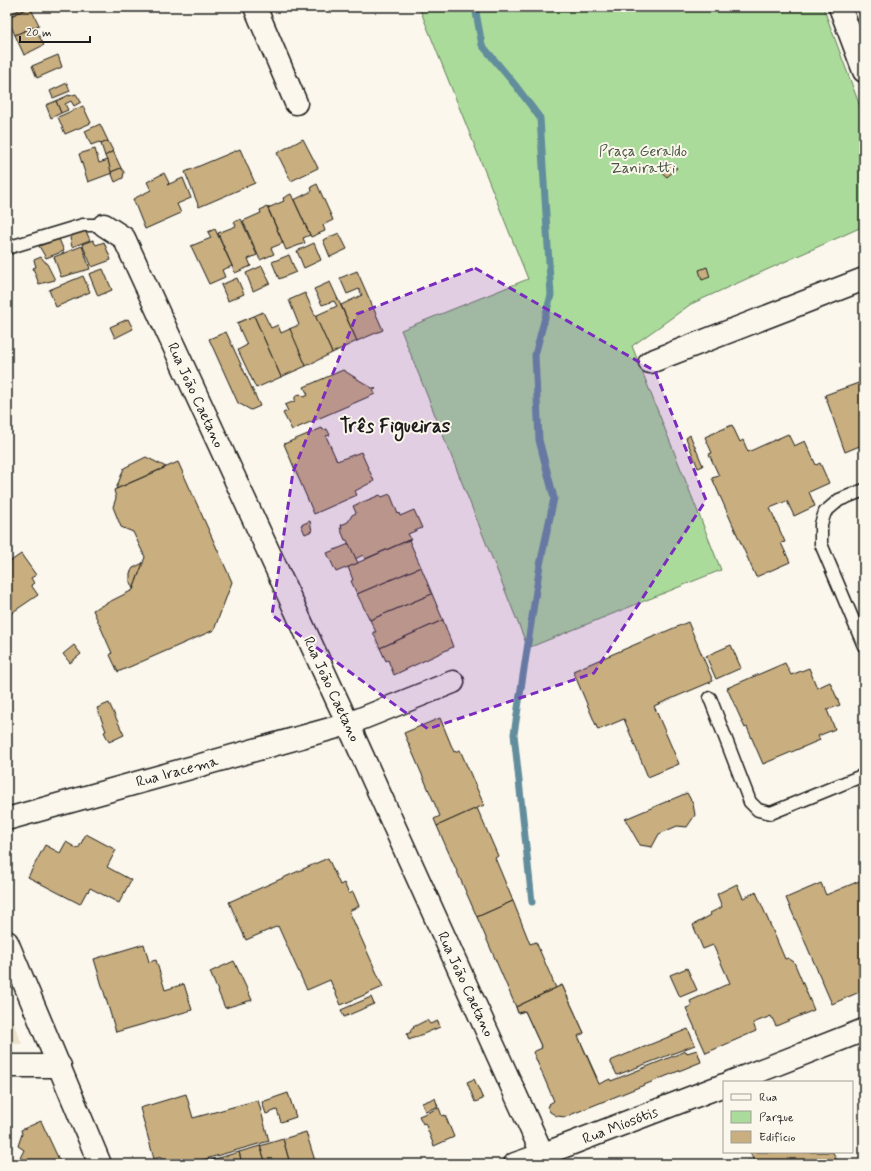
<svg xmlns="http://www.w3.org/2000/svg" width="871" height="1171" viewBox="0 0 871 1171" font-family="Mynerve,sans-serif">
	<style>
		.built { fill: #ece1cb }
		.green { fill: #abdb9b; stroke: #647c5c }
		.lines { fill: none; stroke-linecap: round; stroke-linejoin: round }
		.stream { stroke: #628d9c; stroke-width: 7 }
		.building { fill: #c9af7f; stroke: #1c1c1c }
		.lane-casing { stroke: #1c1c1c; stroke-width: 15 }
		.street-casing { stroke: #1c1c1c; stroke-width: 25 }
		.secondary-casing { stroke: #1c1c1c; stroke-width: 25 }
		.lane { stroke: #fbf7ec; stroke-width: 12 }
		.street { stroke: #fbf7ec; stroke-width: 22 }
		.secondary { stroke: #fbf7ec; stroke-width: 22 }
		.marked { fill: #7b2cbf; fill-opacity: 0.2; stroke: #7b2cbf; stroke-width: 3; stroke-dasharray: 8 5; stroke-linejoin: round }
		.labels { text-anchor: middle; stroke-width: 4; stroke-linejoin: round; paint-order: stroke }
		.park-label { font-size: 15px; fill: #475542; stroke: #fbf7ec }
		.street-label { font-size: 15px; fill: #1c1c1c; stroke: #fbf7ec }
		.district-label { font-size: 19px; font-weight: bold; fill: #1c1c1c; stroke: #fbf7ec }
	</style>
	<rect width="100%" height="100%" fill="#fbf7ec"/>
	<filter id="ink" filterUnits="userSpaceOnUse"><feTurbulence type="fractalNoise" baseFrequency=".025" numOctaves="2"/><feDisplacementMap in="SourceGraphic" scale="8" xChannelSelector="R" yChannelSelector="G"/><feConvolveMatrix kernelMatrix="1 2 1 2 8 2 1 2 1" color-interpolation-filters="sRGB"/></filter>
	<g filter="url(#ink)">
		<path class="built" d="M7,1008L22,1044H7Z"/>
		<path class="green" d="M419,7H823L864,117V226L691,304L632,346L721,570L528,648L401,330L528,279Z"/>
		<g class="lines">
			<path class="stream" d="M475,7L482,45L516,86L540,118L551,295L535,355L539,440L554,498L540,565L514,734L532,902"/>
		</g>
		<g class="building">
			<path d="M17,7H30L11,16L10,14L19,10Z"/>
			<path d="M30,7L39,25L15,35L7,18Z"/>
			<path d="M34,27L44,45L24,55L15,35Z"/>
			<path d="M58,55L62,67L37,78L32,66Z"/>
			<path d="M67,83L70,91L53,98L50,91Z"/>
			<path d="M76,94L81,102L74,106L71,101L65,104L68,110L61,113L56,101L69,95V96Z"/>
			<path d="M56,101L61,113L51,118L46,105Z"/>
			<path d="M83,106L91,123L65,134L58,117Z"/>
			<path d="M100,124L108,141L101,144L99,142L91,145L85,131Z"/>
			<path d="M303,139L318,168L291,181L277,153Z"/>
			<path d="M108,141L113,151L105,156L101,144Z"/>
			<path d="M95,149L99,163L108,160L112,173L88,182L79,154Z"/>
			<path d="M240,149L255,183L199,207L185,172Z"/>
			<path d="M113,151L121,168L111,172L108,160L107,161L105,156Z"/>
			<path d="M666,161L677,168L667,177L658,169Z"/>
			<path d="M121,168L124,172L123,178L115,182L111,172Z"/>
			<path d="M164,173L169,183L167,185L183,178L191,198L177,204L181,213L145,229L133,199L151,190L147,182Z"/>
			<path d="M317,184L333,220L323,225L325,231L311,237L294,200L312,191L311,187Z"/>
			<path d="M291,194L310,235L303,238L305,243L286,250L268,208L284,201L283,198Z"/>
			<path d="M267,207L283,243L271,248L274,254L260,260L243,221L261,213L260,210Z"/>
			<path d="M241,219L257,255L248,259L251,266L235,273L218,233L236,226L234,222Z"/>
			<path d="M85,229L90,240L72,247L70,238L72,237L71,235Z"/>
			<path d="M215,229L232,266L222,270L225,277L209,284L191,246L211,238L208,232Z"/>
			<path d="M339,233L347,249L330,257L323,240Z"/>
			<path d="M59,239L64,251L46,258L39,246Z"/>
			<path d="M93,240L96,245L104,242L111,260L92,267L82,244Z"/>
			<path d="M314,243L321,260L304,268L297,251Z"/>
			<path d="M82,246L90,269L61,277L54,257Z"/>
			<path d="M289,255L296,272L279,279L272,262Z"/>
			<path d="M41,257L45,262H46L55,280L39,284L33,268L36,267L34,260Z"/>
			<path d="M262,266L270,283L253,291L246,273Z"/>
			<path d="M707,267L710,277L702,280L699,270Z"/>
			<path d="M103,269L112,290L98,296L89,274Z"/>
			<path d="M357,271L383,330L357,341L341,305L362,295L359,289L347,294L340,278Z"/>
			<path d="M83,276L90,292L56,307L49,290Z"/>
			<path d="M237,278L244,294L228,301L221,285Z"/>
			<path d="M330,282L357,341L332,353L315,316L337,306L334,301L322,305L314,289Z"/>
			<path d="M305,293L332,353L306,366L289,329L299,325L289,300Z"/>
			<path d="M263,312L271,328L278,325L281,333L290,329L306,366L281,377L254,316Z"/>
			<path d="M254,316L281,377L256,388L238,350L247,345L237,323Z"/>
			<path d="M128,319L133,329L115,338L110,327Z"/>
			<path d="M226,332L260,406L251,410L238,403L209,339Z"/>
			<path d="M343,370L372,388H375L376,389L373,390L375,394L292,430L283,413L288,411L285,405L295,401V397L297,395L300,394L304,397L308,395L304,387Z"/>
			<path d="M864,381V451L862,445L845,452L825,395Z"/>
			<path d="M732,425L740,442L743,440L748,452L788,434L794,446L805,441L816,465L820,463L829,483L809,492L815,506L794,516L787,501L770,508L785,542L781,543L790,562L756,577L712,478L719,476L709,454L712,453L705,437Z"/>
			<path d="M322,428L323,430L327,429L330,435L326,436L337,461L361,452L374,481L355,491L357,495L314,514L284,444Z"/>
			<path d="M690,435L703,466L698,468L686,438Z"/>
			<path d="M146,457L166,467L116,489L124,468Z"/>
			<path d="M178,462L232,582L214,630L118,672L110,655L112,653L93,610L133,590L145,557L133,532L121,527L113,507L116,498L114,490Z"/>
			<path d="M390,494L398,514L399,513L400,516L414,510L422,528L408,534L411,539L365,559L363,555L355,559L347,540H345L340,528H342L341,525L348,522L352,515L356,513L353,506L380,495L382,497Z"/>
			<path d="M310,521L312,531L305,534L301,525Z"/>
			<path d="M409,540L421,567L357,594L351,581L353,580L348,567Z"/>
			<path d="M349,544L358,563L336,572L327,553Z"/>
			<path d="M21,554L36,575L31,578L34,583L31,585L38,595L7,616V561L8,563Z"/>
			<path d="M143,563L133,589L130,582V573L133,568Z"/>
			<path d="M421,567L432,594L370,620L357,594Z"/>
			<path d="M432,594L443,620L380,648L373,632H376L370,620Z"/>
			<path d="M443,620L453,647L394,675L388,660L386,661L380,648Z"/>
			<path d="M688,622L713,681L654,706L679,764L648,777L624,719L598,730L573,671Z"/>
			<path d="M74,645L81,654L70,663L63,654Z"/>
			<path d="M731,645L741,668L716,679L706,656Z"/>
			<path d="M785,663L791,675L809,668L817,688L830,682L840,705L827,710L835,729L818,736L820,740L763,764L747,727L745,728L727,688Z"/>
			<path d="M109,703L124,735L109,742L104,732L106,731L97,708Z"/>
			<path d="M440,718L454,752L460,750L484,805L437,826L434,819L440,816L404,733Z"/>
			<path d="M687,793L693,804L695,815L687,827L677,826L659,834L652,847L640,845L625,819Z"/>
			<path d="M477,808L498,856L495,858L513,901L477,917L437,826Z"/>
			<path d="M86,834L116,850L107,867L131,880L119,903L90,888L88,892L87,891L80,904L28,877L45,845L60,853L66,842L78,849Z"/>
			<path d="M328,858L340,885L344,883L349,894L353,892L359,906L349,911L383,987L341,1005L330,980L307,990L278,926L246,940L229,902Z"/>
			<path d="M864,879V990L832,1004L786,898L821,883L826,895Z"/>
			<path d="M737,884L743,898L756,892L785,959L788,958L794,962L814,1010L776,1026L771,1016L753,1023L756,1031L706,1053L686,1008L692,1006L690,1001L730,983L713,945L703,949L693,925L711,915L710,913L722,907L717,894Z"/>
			<path d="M513,901L530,944L536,942L556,988L516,1007L477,917Z"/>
			<path d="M144,944L149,962L156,960L165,990L184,984L192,1010L116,1032L94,959Z"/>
			<path d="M234,961L252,1000L225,1008L210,972Z"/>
			<path d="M687,968L697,990L680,997L670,975Z"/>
			<path d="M562,985L584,1033L578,1036L597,1078L571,1105L542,1048L525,1011L518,1013L516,1007Z"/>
			<path d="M562,985L584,1033L578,1036L599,1084L610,1079L611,1081L686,1051L687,1053L697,1050L701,1062L565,1117L557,1116L550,1112L547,1106L550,1105L549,1104L554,1101L533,1052L542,1048L525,1011L518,1013L516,1007Z"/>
			<path d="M371,997L374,1004L344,1017L341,1010Z"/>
			<path d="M427,1020L430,1024L438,1021L440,1027L409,1040L407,1034L411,1032L410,1030L414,1028L413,1027Z"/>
			<path d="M688,1029L695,1045L617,1075L610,1061Z"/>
			<path d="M474,1079L483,1099L475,1102L467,1082Z"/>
			<path d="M288,1093L296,1117L281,1122L277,1110L266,1114L262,1102Z"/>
			<path d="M186,1094L193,1118L258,1100L269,1141L188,1164H163L161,1157L154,1159L140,1108Z"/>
			<path d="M435,1098L438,1107L425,1111L422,1103Z"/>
			<path d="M439,1108L442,1116L445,1115L454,1137L434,1146L425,1123L423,1124L419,1116Z"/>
			<path d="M41,1121L61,1164H30L20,1158L24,1150L18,1146L22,1134L21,1130Z"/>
			<path d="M306,1132L316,1164H290L283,1139Z"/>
			<path d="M283,1139L290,1164H266L260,1146Z"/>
			<path d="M260,1146L266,1164H242L239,1152Z"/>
			<path d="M239,1152L242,1164H216L215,1159Z"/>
			<path d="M750,1152H833L838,1164H755Z"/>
			<path d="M215,1159L216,1164H200Z"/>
			<path d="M750,1160L752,1164H741Z"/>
		</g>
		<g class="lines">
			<g class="lane-casing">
				<g id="lane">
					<path d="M7,248L83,225H104"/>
					<path d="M864,490L839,500L825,512L821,524V544L864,646"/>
					<path d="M710,698L750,802L758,810L771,813L864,775"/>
				</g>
			</g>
			<g class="street-casing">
				<g id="street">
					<path d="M255,7L296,103"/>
					<path d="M104,225L124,238L348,724L547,1164"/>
					<path d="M650,362L864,279"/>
					<path d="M7,819L348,724L453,682"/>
					<path d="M7,1066H60"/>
				</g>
			</g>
			<g class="secondary-casing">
				<g id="secondary">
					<path d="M840,7L864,71"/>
					<path d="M7,942L100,1164"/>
					<path d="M731,1082L864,1030"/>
					<path d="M515,1164L544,1154L724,1085"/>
				</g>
			</g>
			<use href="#lane" class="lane"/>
			<use href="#street" class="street"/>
			<use href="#secondary" class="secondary"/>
		</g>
	</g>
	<path class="marked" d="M475,268L655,371L706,500L594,673L428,729L272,615L293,472L357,314Z"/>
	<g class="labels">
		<g class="park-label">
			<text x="643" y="156">Praça Geraldo<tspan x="643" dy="17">Zaniratti</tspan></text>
		</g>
		<g class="street-label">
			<text transform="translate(196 395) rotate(65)" y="5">Rua João Caetano</text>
			<text transform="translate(332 689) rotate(65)" y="5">Rua João Caetano</text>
			<text transform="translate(177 771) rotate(-15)" y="5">Rua Iracema</text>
			<text transform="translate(466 984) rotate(65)" y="5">Rua João Caetano</text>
			<text transform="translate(620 1125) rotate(-21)" y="5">Rua Miosótis</text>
		</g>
		<g class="district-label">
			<text x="395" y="432">Três Figueiras</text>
		</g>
	</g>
	<rect width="871" height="1171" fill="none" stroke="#fbf7ec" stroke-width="24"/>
	<rect x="12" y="12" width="847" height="1147" fill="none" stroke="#1c1c1c" stroke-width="1.5" filter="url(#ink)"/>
	<rect x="723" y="1081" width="130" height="72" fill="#fbf7ec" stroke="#a29f99"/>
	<rect x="731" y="1094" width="20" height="6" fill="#fbf7ec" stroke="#a29f99"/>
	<text x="759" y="1101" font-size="12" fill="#1c1c1c">Rua</text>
	<rect x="731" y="1111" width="20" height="12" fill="#abdb9b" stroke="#a29f99"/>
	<text x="759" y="1121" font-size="12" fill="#1c1c1c">Parque</text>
	<rect x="731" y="1131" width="20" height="12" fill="#c9af7f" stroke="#a29f99"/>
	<text x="759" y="1141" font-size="12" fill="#1c1c1c">Edifício</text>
	<path d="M20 36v6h70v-6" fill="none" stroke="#1c1c1c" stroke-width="2"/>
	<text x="26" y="36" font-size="12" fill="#1c1c1c" stroke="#fbf7ec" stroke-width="3" paint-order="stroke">20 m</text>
</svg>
